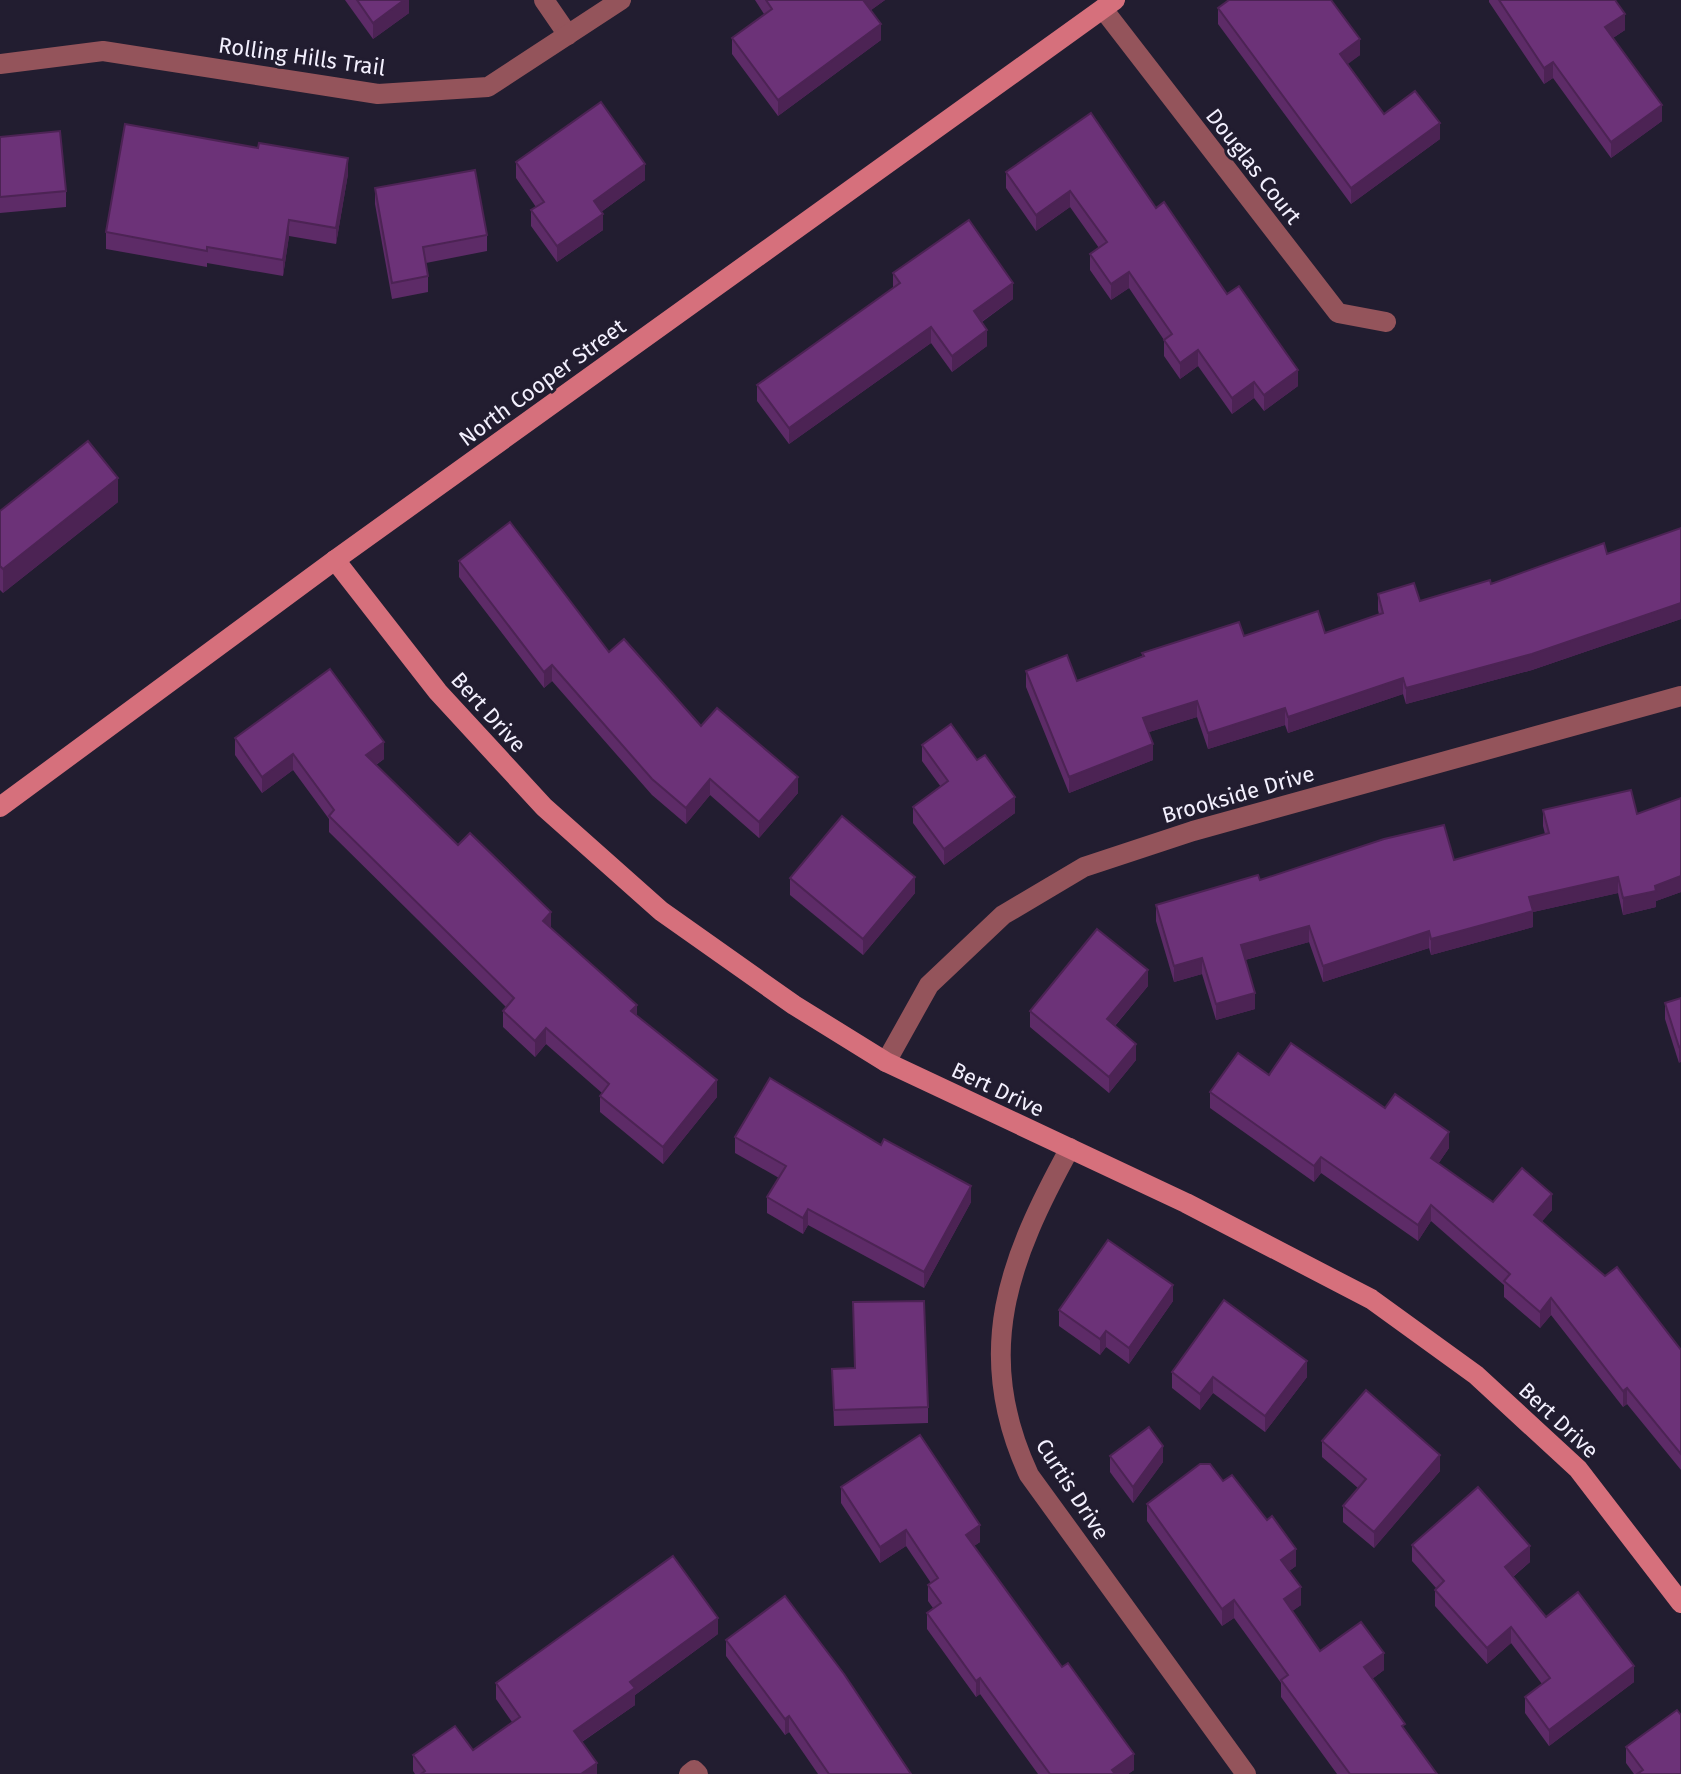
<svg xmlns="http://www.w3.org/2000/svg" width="1681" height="1774" viewBox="0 0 1681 1774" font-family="'Fira Sans',sans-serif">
	<rect width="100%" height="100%" fill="#221d30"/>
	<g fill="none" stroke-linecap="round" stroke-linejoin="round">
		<g stroke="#94545b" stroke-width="20">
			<polyline points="544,0 568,35"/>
			<polyline points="1103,9 1338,313 1386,322"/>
			<polyline points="0,64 103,51 378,94 488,87 621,0"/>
			<polyline points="886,1062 929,985 1003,915 1084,867 1193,831 1681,696"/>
			<path d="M1070 1148C1009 1259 972 1352 1029 1475L1246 1774"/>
			<polyline points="689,1774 694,1770 698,1774"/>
		</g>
		<g stroke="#d6707c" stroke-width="20">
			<polyline points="335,560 438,692 544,807 661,911 794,1005 886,1062 1186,1203 1371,1299 1476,1375 1578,1469 1681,1603"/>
			<polyline points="0,807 335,560 1115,0"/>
		</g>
	</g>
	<g fill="#5d2b67">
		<polygon points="345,0 409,0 409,13 373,39"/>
		<polygon points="755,0 885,0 871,10 881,40 778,116 732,54 732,38 764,14"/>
		<polygon points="1489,0 1615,0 1625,30 1613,38 1662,121 1611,158 1553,78 1544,84 1489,2"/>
		<polygon points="1218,8 1360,55 1347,64 1384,114 1440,139 1351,204 1218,24"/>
		<polygon points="0,137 66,191 66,207 0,213"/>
		<polygon points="516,162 645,180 601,212 603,230 557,262 531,226 531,210 536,207 516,178"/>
		<polygon points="1006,172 1156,208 1227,294 1298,386 1264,411 1254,398 1232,414 1198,366 1180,379 1164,356 1164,340 1129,288 1111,300 1090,270 1090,254 1099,248 1070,207 1036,231 1006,188"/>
		<polygon points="348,174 336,244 289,236 283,276 207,263 207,267 106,249 106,232"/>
		<polygon points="375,188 487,235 487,251 426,263 428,276 428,292 392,299 375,204"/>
		<polygon points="893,273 1013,299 982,322 987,346 952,372 931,343 789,444 757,401 757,385 893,288"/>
		<polygon points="118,502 3,593 0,590 0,511"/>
		<polygon points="1681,528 1681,619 1532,670 1406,704 1403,694 1288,733 1285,725 1208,749 1197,717 1149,732 1153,760 1069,793 1026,687 1026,671 1077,681 1142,656 1142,653 1244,636 1325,633 1379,614 1378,610 1378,594 1420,601 1607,554"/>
		<polygon points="459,561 609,652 701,726 798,793 759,838 710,795 686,824 652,795 552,681 544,688 459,577"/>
		<polygon points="235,738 384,759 376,765 458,845 551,928 717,1097 663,1164 600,1112 600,1096 602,1093 546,1044 535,1057 503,1027 503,1011 506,1007 329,832 329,819 293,770 262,793 235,755"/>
		<polygon points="922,745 1015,813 944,865 913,823 913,807 941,787 922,761"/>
		<polygon points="1681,798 1681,892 1656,901 1656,907 1623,915 1618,893 1533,912 1533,927 1431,955 1429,948 1323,982 1309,942 1245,960 1255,1009 1216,1020 1202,974 1174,982 1156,921 1156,905 1260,880 1454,860 1545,834 1543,826 1543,810 1637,814"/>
		<polygon points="790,878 915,893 863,955 790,895"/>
		<polygon points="1148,986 1115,1026 1136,1060 1109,1093 1030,1027 1030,1011"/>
		<polygon points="1681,998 1679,1063 1665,1019 1665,1003"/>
		<polygon points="1269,1075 1385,1108 1449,1148 1438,1164 1493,1202 1552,1210 1542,1221 1681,1350 1681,1470 1627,1404 1623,1407 1551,1315 1540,1328 1504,1297 1504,1285 1431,1221 1418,1241 1321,1173 1314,1182 1210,1108 1210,1092"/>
		<polygon points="735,1137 971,1202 924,1288 808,1225 803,1234 767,1213 767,1197 779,1178 735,1153"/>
		<polygon points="1173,1301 1129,1364 1106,1347 1100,1355 1059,1326 1059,1310"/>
		<polygon points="854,1368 928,1407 928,1423 834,1426 832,1369"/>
		<polygon points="1172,1372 1307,1377 1265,1432 1213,1393 1200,1410 1172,1388"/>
		<polygon points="1322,1441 1440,1471 1374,1548 1343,1522 1343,1506 1358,1488 1322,1457"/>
		<polygon points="1110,1456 1163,1462 1133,1503 1110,1472"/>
		<polygon points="1223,1481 1296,1566 1289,1571 1301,1605 1292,1611 1320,1651 1384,1670 1372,1679 1405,1730 1437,1774 1337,1774 1281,1697 1281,1683 1234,1618 1222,1626 1147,1521 1147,1504"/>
		<polygon points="841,1487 980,1542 974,1546 1134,1770 1128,1774 1038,1774 980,1694 976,1697 927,1629 927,1613 933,1608 928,1601 928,1585 931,1583 906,1546 880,1563 841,1503"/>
		<polygon points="1412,1545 1530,1562 1513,1577 1546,1617 1634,1682 1549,1746 1525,1713 1525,1697 1542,1684 1511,1643 1487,1664 1435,1606 1435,1590 1436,1588 1412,1561"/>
		<polygon points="718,1634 635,1695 635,1705 582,1742 597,1774 415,1774 413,1771 413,1755 473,1750 512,1722 496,1699 496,1683"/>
		<polygon points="726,1640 911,1774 818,1774 789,1732 785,1735 726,1656"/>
		<polygon points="1626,1747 1681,1774 1634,1774 1626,1763"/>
	</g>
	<g fill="#4c2354">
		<polygon points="404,0 409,0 409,13 373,39 373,23"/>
		<polygon points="863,0 885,0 863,16"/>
		<polygon points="1625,14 1625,30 1605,43 1605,27"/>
		<polygon points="881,24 881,40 778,116 778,100"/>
		<polygon points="1360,39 1360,55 1340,70 1340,54"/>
		<polygon points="1553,62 1553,78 1544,84 1544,68"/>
		<polygon points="1662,105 1662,121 1611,158 1611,142"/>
		<polygon points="1440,123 1440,139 1351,204 1351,188"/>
		<polygon points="348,158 348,174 336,244 336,228"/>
		<polygon points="645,164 645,180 594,217 594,201"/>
		<polygon points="1070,191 1070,207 1036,231 1036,215"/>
		<polygon points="603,214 603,230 557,262 557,246"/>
		<polygon points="289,220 289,236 283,276 283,260"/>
		<polygon points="1129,272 1129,288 1111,300 1111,284"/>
		<polygon points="1013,283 1013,299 974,327 974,311"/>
		<polygon points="931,327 931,343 789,444 789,428"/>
		<polygon points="987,330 987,346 952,372 952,356"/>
		<polygon points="1198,350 1198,366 1180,379 1180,363"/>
		<polygon points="1298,370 1298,386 1264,411 1264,395"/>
		<polygon points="1254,382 1254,398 1232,414 1232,398"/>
		<polygon points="118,478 118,502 3,593 3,569"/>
		<polygon points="1681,603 1681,619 1532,670 1406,704 1406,688"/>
		<polygon points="552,665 552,681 544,688 544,672"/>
		<polygon points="1403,678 1403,694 1288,733 1288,717"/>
		<polygon points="1197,701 1197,717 1143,734 1143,718"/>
		<polygon points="1285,708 1285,725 1208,749 1208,733"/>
		<polygon points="384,742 384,759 366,771 366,755"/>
		<polygon points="1153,744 1153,760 1069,793 1069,777"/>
		<polygon points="293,754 293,770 262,793 262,777"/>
		<polygon points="798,777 798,793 759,838 759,822"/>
		<polygon points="710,779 710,795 686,824 686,808"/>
		<polygon points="1015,797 1015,813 944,865 944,849"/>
		<polygon points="1681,876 1681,892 1656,901 1656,907 1623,915 1623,898"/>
		<polygon points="915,877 915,893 863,955 863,939"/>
		<polygon points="1618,877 1618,893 1533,912 1533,927 1431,955 1431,939 1529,897"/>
		<polygon points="551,912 551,928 543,921"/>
		<polygon points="1309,926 1309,942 1241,961 1241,945"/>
		<polygon points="1429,931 1429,948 1323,982 1323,966"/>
		<polygon points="1202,958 1202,974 1174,982 1174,966"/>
		<polygon points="1148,970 1148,986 1107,1035 1107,1019"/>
		<polygon points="1255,993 1255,1009 1216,1020 1216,1004"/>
		<polygon points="637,1005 637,1021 631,1011"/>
		<polygon points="546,1028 546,1044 535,1057 535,1041"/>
		<polygon points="1136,1044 1136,1060 1109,1093 1109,1077"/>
		<polygon points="1681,1046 1681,1062 1679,1063 1679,1047"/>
		<polygon points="717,1080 717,1097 663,1164 663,1147"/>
		<polygon points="1449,1132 1449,1148 1431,1174 1431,1158"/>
		<polygon points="1321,1157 1321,1173 1314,1182 1314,1166"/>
		<polygon points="971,1186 971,1202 924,1288 924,1272"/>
		<polygon points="1552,1194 1552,1210 1534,1231 1534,1215"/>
		<polygon points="1431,1205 1431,1221 1418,1241 1418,1225"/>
		<polygon points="808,1209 808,1225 803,1234 803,1218"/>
		<polygon points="1173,1285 1173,1301 1129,1364 1129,1348"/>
		<polygon points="1551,1298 1551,1315 1540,1328 1540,1312"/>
		<polygon points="1106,1331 1106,1347 1100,1355 1100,1339"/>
		<polygon points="1307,1361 1307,1377 1265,1432 1265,1416"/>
		<polygon points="1213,1377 1213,1393 1200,1410 1200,1394"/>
		<polygon points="1627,1388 1627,1404 1623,1407 1623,1391"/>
		<polygon points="1163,1446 1163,1462 1133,1503 1133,1487"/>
		<polygon points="1440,1455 1440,1471 1374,1548 1374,1532"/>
		<polygon points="980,1525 980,1542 966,1551 966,1535"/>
		<polygon points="906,1530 906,1546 880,1563 880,1547"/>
		<polygon points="1530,1546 1530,1562 1505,1583 1505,1567"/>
		<polygon points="1296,1549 1296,1566 1281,1577 1281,1560"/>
		<polygon points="1301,1587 1301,1605 1284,1617 1284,1599"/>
		<polygon points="1234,1600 1234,1618 1222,1626 1222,1609"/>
		<polygon points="718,1618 718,1634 635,1695 635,1705 574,1747 574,1731 630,1682"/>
		<polygon points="1511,1627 1511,1643 1487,1664 1487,1648"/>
		<polygon points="1384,1653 1384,1670 1364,1685 1364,1667"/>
		<polygon points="1634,1666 1634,1682 1549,1746 1549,1730"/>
		<polygon points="980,1678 980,1694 976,1697 976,1681"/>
		<polygon points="789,1716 789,1732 785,1735 785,1719"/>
		<polygon points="1134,1754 1134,1770 1128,1774 1112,1774 1112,1770"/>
		<polygon points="597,1763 597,1774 581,1774"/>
	</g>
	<g fill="#6c3278" stroke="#4c2354" stroke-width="2">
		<polygon points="357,0 404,0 373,23"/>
		<polygon points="766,0 863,0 881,24 778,100 732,38 772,9"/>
		<polygon points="1229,0 1331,0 1360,39 1340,54 1384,114 1415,91 1440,123 1351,188 1218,8"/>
		<polygon points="1499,0 1615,0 1625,14 1605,27 1662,105 1611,142 1553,62 1544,68"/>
		<polygon points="601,102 645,164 594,201 603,214 557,246 531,210 544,202 516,162"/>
		<polygon points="1091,113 1156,208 1164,202 1227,294 1239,286 1298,370 1264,395 1254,382 1232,398 1198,350 1180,363 1164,340 1172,334 1129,272 1111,284 1090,254 1107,242 1070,191 1036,215 1006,172"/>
		<polygon points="125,124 258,148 259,143 348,158 336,228 289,220 283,260 207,247 207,251 106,232"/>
		<polygon points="60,131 66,191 0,197 0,137"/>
		<polygon points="475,170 487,235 423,247 428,276 392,283 375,188"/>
		<polygon points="969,220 1013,283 974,311 987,330 952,356 931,327 789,428 757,385 900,283 893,273"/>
		<polygon points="88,441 118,478 3,569 0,566 0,511"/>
		<polygon points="510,522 609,652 624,639 701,726 717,708 798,777 759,822 710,779 686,808 652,779 552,665 544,672 459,561"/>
		<polygon points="1681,528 1681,603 1532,654 1406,688 1403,678 1288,717 1285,708 1208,733 1197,701 1143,718 1153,744 1069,777 1026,671 1067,655 1077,681 1144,656 1142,653 1239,622 1244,636 1318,611 1325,633 1383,613 1378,594 1414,583 1420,601 1490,580 1491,584 1604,543 1607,554"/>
		<polygon points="330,669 384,742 366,755 458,845 470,833 551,912 543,921 637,1005 631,1011 717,1080 663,1147 600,1096 609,1084 546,1028 535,1041 503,1011 514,998 329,816 334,810 293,754 262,777 235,738"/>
		<polygon points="951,724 977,760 985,755 1015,797 944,849 913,807 948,781 922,745"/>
		<polygon points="1631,790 1637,814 1681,798 1681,876 1655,886 1656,891 1623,898 1618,877 1529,897 1533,911 1431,939 1429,931 1323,966 1309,926 1241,945 1255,993 1216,1004 1202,958 1174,966 1156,905 1258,875 1260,880 1384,839 1444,825 1454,860 1549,833 1543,810"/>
		<polygon points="842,816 915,877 863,939 790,878"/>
		<polygon points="1097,929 1148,970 1107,1019 1136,1044 1109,1077 1030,1011"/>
		<polygon points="1681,998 1681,1046 1679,1047 1665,1003"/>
		<polygon points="1291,1043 1385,1108 1395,1094 1449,1132 1431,1158 1493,1202 1522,1168 1552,1194 1534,1215 1605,1276 1617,1267 1681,1350 1681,1454 1627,1388 1623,1391 1551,1298 1540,1312 1504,1281 1510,1274 1431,1205 1418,1225 1321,1157 1314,1166 1210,1092 1238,1053 1269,1075"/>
		<polygon points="770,1078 881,1145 884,1139 971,1186 924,1272 808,1209 803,1218 767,1197 786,1166 735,1137"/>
		<polygon points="1108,1240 1173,1285 1129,1348 1106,1331 1100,1339 1059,1310"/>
		<polygon points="1224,1300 1307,1361 1265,1416 1213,1377 1200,1394 1172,1372"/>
		<polygon points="924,1301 928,1407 834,1410 832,1369 855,1368 853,1302"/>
		<polygon points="1366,1390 1440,1455 1374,1532 1343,1506 1366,1479 1322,1441"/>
		<polygon points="1149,1427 1163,1446 1133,1487 1110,1456"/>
		<polygon points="920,1435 980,1525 966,1535 1062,1667 1068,1663 1134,1754 1112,1770 1115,1774 1050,1774 980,1678 976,1681 927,1613 941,1603 928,1585 938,1578 906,1530 880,1547 841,1487"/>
		<polygon points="1200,1464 1210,1464 1223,1481 1232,1475 1267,1520 1272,1516 1296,1549 1281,1560 1301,1587 1284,1599 1320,1651 1361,1622 1384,1653 1364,1667 1405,1724 1402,1726 1437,1774 1350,1774 1281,1680 1288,1675 1234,1600 1222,1609 1147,1504"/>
		<polygon points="1478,1487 1530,1546 1505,1567 1546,1617 1578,1592 1634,1666 1549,1730 1525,1697 1550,1678 1511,1627 1487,1648 1435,1590 1444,1581 1412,1545"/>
		<polygon points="673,1556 718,1618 630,1682 635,1688 574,1731 597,1763 581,1774 421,1774 425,1771 413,1755 455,1726 473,1750 520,1717 496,1683"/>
		<polygon points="785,1596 844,1674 911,1774 829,1774 789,1716 785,1719 726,1640"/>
		<polygon points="1677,1710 1681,1715 1681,1774 1637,1774 1643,1770 1626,1747"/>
	</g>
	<g text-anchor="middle" stroke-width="6" stroke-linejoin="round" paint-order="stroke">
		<g font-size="22" fill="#f3f0fe" stroke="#221d30">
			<text transform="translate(302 56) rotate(8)" y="8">Rolling Hills Trail</text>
			<text transform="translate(1254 166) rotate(52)" y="8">Douglas Court</text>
			<text transform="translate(542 382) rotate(-36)" y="8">North Cooper Street</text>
			<text transform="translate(489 712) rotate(48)" y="8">Bert Drive</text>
			<text transform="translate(1238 794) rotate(-16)" y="8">Brookside Drive</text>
			<text transform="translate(998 1089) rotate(25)" y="8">Bert Drive</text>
			<text transform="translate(1559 1420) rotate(43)" y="8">Bert Drive</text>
			<text transform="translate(1073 1489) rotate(57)" y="8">Curtis Drive</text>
		</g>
	</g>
</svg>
